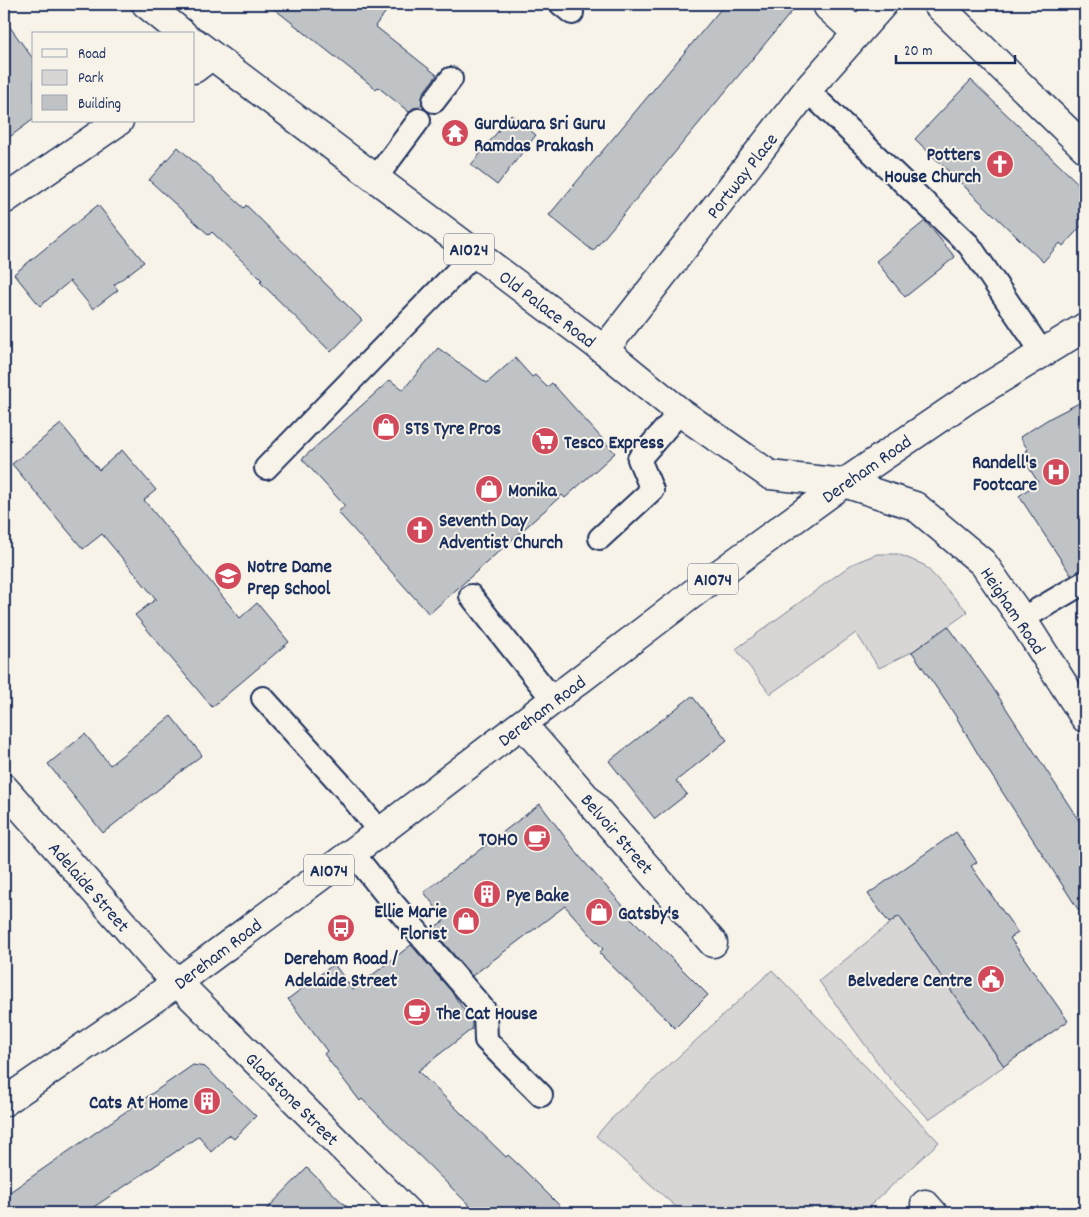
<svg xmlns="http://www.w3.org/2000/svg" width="1089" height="1217" viewBox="0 0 1089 1217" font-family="Dekko,sans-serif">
	<rect width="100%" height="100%" fill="#f7f3e8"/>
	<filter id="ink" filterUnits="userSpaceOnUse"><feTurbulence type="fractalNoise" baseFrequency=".02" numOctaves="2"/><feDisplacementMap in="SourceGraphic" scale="10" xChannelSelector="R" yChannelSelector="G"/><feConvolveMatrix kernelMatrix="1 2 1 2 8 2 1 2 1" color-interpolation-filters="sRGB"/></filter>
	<g filter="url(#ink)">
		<g fill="#d7d6d4" stroke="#798299">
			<polygon points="877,554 898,554 924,565 968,612 912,652 879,668 856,633 770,694 736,649 852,564"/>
			<polygon points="899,916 1004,1066 929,1119 886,1074 819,981"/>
			<polygon points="772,970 939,1142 862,1213 683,1213 596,1136 609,1121"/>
		</g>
		<g fill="#c0c3c5" stroke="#1b2f5e">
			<polygon points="268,4 392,4 375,26 437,75 423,93 422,104 419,107 413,108 409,112 378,87 376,89"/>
			<polygon points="725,4 798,4 593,251 549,215"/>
			<polygon points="4,19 34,60 34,119 4,141"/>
			<polygon points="971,80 1085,190 1085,222 1063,246 1060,243 1043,262 915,139"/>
			<polygon points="511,115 536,135 497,185 471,165"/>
			<polygon points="178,147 244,208 246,205 362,320 331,352 260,282 262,280 212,232 209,235 149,180"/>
			<polygon points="98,205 144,262 114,285 118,290 93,309 70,281 40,306 14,274"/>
			<polygon points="925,221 955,257 905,297 876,261"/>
			<polygon points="438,348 487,383 515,358 532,377 535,375 547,387 552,383 615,453 565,498 562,495 429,614 338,512 345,506 302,459 390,380 403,390"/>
			<polygon points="1085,400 1085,569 1071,575 1019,496 1038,482 1020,454 1028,450 1020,437 1050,418"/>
			<polygon points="61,424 99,470 122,450 156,490 144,500 240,618 257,603 289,642 212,707 135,615 156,599 102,534 83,549 12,464"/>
			<polygon points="948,626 991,685 1085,830 1085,920 981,759 955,715 912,652"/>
			<polygon points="692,696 727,740 676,781 687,794 655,819 609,761"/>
			<polygon points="171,716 202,755 103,833 48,764 85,734 110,765"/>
			<polygon points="540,804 580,857 625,908 623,910 708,995 675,1028 599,953 603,949 565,906 472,976 432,929 445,920 424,892"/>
			<polygon points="956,832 977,862 971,866 1018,933 1010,938 1068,1021 1004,1066 899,916 889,923 868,894"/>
			<polygon points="411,945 451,991 472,1022 472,1029 418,1071 506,1157 508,1155 521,1167 567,1213 477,1213 362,1099 360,1101 324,1054 327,1051 288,999 334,964 353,990"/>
			<polygon points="193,1065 205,1067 256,1116 234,1139 229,1135 211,1152 199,1136 85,1213 4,1213 4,1196"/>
			<polygon points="307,1168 353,1213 263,1213"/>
		</g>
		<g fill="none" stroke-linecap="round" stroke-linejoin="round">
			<g stroke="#1b2f5e" stroke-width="26">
				<g id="service">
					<polyline points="561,4 572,13"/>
					<polyline points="807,90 969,245 1042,352"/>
					<polyline points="434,101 451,79"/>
					<polyline points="375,179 419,120"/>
					<polyline points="266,468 475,253"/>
					<polyline points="600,538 652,490 639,459 680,412"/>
					<polyline points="471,596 554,701"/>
					<polyline points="1022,619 1085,582"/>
					<polyline points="263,698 347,791 380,832"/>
					<polyline points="352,852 391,901 485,1011 486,1040 541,1095"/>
				</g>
			</g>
			<g stroke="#1b2f5e" stroke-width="31">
				<g id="minor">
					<polyline points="937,4 1085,148"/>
					<polyline points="828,7 857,33"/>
					<polyline points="194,69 211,56"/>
					<polyline points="4,200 119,121"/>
					<polyline points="604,350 807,90 883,4"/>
					<polyline points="522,724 713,943"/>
					<polyline points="4,788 155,960 408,1213"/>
					<polyline points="925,1204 933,1213"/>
				</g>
			</g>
			<g stroke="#1b2f5e" stroke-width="31">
				<polyline id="tertiary" points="844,483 915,506 983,563 1022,619 1085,718"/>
			</g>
			<g stroke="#1b2f5e" stroke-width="31">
				<g id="primary">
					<polyline points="146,4 183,34"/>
					<polyline points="194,42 604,350 680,412 770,475 844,483"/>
					<polyline points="4,1102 178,982 380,832 704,585 844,483 969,398 1085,327"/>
				</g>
			</g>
			<use href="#service" stroke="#f7f3e8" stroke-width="22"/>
			<use href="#minor" stroke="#f7f3e8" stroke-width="28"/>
			<use href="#tertiary" stroke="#f7f3e8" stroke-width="28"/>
			<use href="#primary" stroke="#f7f3e8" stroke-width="28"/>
		</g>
	</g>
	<defs>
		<g id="temple-disc" transform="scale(1.4375)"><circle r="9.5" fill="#d1495b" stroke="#f7f3e8"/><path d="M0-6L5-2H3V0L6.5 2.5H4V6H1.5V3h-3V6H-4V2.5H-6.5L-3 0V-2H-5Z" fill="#fff"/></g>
		<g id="church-disc" transform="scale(1.4375)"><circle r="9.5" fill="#d1495b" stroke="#f7f3e8"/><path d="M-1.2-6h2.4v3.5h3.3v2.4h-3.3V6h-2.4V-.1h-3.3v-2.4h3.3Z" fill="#fff"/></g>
		<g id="shop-disc" transform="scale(1.4375)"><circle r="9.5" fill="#d1495b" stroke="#f7f3e8"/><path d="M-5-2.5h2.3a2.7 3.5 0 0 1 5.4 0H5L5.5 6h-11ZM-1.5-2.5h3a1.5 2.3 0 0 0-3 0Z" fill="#fff"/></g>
		<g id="supermarket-disc" transform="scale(1.4375)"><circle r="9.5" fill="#d1495b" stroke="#f7f3e8"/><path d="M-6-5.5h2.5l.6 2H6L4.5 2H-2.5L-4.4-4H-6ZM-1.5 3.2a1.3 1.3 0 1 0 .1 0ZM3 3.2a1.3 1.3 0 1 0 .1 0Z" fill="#fff"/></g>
		<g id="hospital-disc" transform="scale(1.4375)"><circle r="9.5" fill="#d1495b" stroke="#f7f3e8"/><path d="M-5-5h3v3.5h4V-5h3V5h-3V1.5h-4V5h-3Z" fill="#fff"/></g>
		<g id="school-disc" transform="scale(1.4375)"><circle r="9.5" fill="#d1495b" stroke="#f7f3e8"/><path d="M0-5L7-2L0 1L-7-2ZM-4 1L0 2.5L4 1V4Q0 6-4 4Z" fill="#fff"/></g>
		<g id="cafe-disc" transform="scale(1.4375)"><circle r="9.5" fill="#d1495b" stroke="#f7f3e8"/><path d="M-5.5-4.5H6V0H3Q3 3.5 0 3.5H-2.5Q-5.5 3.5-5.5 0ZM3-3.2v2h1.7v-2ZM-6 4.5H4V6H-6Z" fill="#fff"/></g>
		<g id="building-disc" transform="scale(1.4375)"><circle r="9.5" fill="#d1495b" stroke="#f7f3e8"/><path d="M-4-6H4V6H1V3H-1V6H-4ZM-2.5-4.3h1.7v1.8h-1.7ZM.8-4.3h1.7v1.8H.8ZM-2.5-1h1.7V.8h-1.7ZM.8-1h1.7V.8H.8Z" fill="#fff"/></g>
		<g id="bus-disc" transform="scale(1.4375)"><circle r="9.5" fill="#d1495b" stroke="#f7f3e8"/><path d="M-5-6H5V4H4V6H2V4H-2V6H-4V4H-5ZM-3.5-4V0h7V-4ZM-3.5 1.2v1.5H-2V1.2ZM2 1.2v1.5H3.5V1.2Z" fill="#fff"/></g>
		<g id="civic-disc" transform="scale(1.4375)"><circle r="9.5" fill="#d1495b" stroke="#f7f3e8"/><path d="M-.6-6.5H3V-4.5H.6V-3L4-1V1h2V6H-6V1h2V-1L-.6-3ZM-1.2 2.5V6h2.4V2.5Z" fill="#fff"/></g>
	</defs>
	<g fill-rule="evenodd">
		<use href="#temple-disc" x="455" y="133"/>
		<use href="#church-disc" x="1000" y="164"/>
		<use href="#shop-disc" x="386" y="427"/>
		<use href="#supermarket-disc" x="545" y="441"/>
		<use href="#hospital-disc" x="1056" y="472"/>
		<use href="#shop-disc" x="489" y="489"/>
		<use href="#church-disc" x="420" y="530"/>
		<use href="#school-disc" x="228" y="576"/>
		<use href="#cafe-disc" x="537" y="838"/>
		<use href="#building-disc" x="487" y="894"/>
		<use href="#shop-disc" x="599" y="912"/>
		<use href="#shop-disc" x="466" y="921"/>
		<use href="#bus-disc" x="341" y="928"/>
		<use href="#civic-disc" x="991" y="979"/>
		<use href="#cafe-disc" x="417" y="1012"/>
		<use href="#building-disc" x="207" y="1101"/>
	</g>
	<g text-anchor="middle" stroke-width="4" stroke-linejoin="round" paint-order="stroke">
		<g fill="#f7f3e8" stroke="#5d6a87" stroke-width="1">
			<rect x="444" y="233.5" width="50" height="31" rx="4"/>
			<rect x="688" y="563.5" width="50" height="31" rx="4"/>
			<rect x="304" y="854.5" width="50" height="31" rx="4"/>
		</g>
		<g font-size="18" font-weight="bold" fill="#1b2f5e">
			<text x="469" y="255">A1024</text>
			<text x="713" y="585">A1074</text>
			<text x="329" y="876">A1074</text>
		</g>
		<g font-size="19" font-weight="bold" fill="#1b2f5e" stroke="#f7f3e8" text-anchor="start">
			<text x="474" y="129">Gurdwara Sri Guru<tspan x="474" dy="22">Ramdas Prakash</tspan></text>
			<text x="981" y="160" text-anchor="end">Potters<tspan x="981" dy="22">House Church</tspan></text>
			<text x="405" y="434">STS Tyre Pros</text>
			<text x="564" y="448">Tesco Express</text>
			<text x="1037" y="468" text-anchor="end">Randell's<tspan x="1037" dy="22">Footcare</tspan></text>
			<text x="508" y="496">Monika</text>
			<text x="439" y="526">Seventh Day<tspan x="439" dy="22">Adventist Church</tspan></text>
			<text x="247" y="572">Notre Dame<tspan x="247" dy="22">Prep School</tspan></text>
			<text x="518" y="845" text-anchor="end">TOHO</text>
			<text x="506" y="901">Pye Bake</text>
			<text x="447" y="917" text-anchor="end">Ellie Marie<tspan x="447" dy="22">Florist</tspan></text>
			<text x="618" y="919">Gatsby's</text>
			<text x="341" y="964" text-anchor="middle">Dereham Road /<tspan x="341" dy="22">Adelaide Street</tspan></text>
			<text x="972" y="986" text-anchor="end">Belvedere Centre</text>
			<text x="436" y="1019">The Cat House</text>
			<text x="188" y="1108" text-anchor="end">Cats At Home</text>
		</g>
		<g font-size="19" fill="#1b2f5e" stroke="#f7f3e8">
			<text transform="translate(741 175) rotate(-52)" y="7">Portway Place</text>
			<text transform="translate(548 308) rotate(37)" y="7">Old Palace Road</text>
			<text transform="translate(866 468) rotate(-35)" y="7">Dereham Road</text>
			<text transform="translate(1014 610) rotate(56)" y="7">Heigham Road</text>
			<text transform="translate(541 710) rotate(-37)" y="7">Dereham Road</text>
			<text transform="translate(618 833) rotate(49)" y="7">Belvoir Street</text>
			<text transform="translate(90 886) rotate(49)" y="7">Adelaide Street</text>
			<text transform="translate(217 953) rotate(-37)" y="7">Dereham Road</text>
			<text transform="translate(293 1098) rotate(45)" y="7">Gladstone Street</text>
		</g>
	</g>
	<rect width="1089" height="1217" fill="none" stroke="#f7f3e8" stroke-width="20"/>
	<rect x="10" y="10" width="1069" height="1197" fill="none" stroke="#1b2f5e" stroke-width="2" filter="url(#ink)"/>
	<rect x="32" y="32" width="162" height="90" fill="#f7f3e8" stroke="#9fa5b1"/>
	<rect x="42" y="49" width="25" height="8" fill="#f7f3e8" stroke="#9fa5b1"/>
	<text x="78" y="58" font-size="15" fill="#1b2f5e">Road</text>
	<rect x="42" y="70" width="25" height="15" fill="#d7d6d4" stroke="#9fa5b1"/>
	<text x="78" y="82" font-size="15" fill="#1b2f5e">Park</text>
	<rect x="42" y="95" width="25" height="15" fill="#c0c3c5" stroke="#9fa5b1"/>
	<text x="78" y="108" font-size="15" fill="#1b2f5e">Building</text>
	<path d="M896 55v8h119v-8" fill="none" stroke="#1b2f5e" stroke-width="2.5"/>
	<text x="904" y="55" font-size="15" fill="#1b2f5e" stroke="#f7f3e8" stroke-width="4" paint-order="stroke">20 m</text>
</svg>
